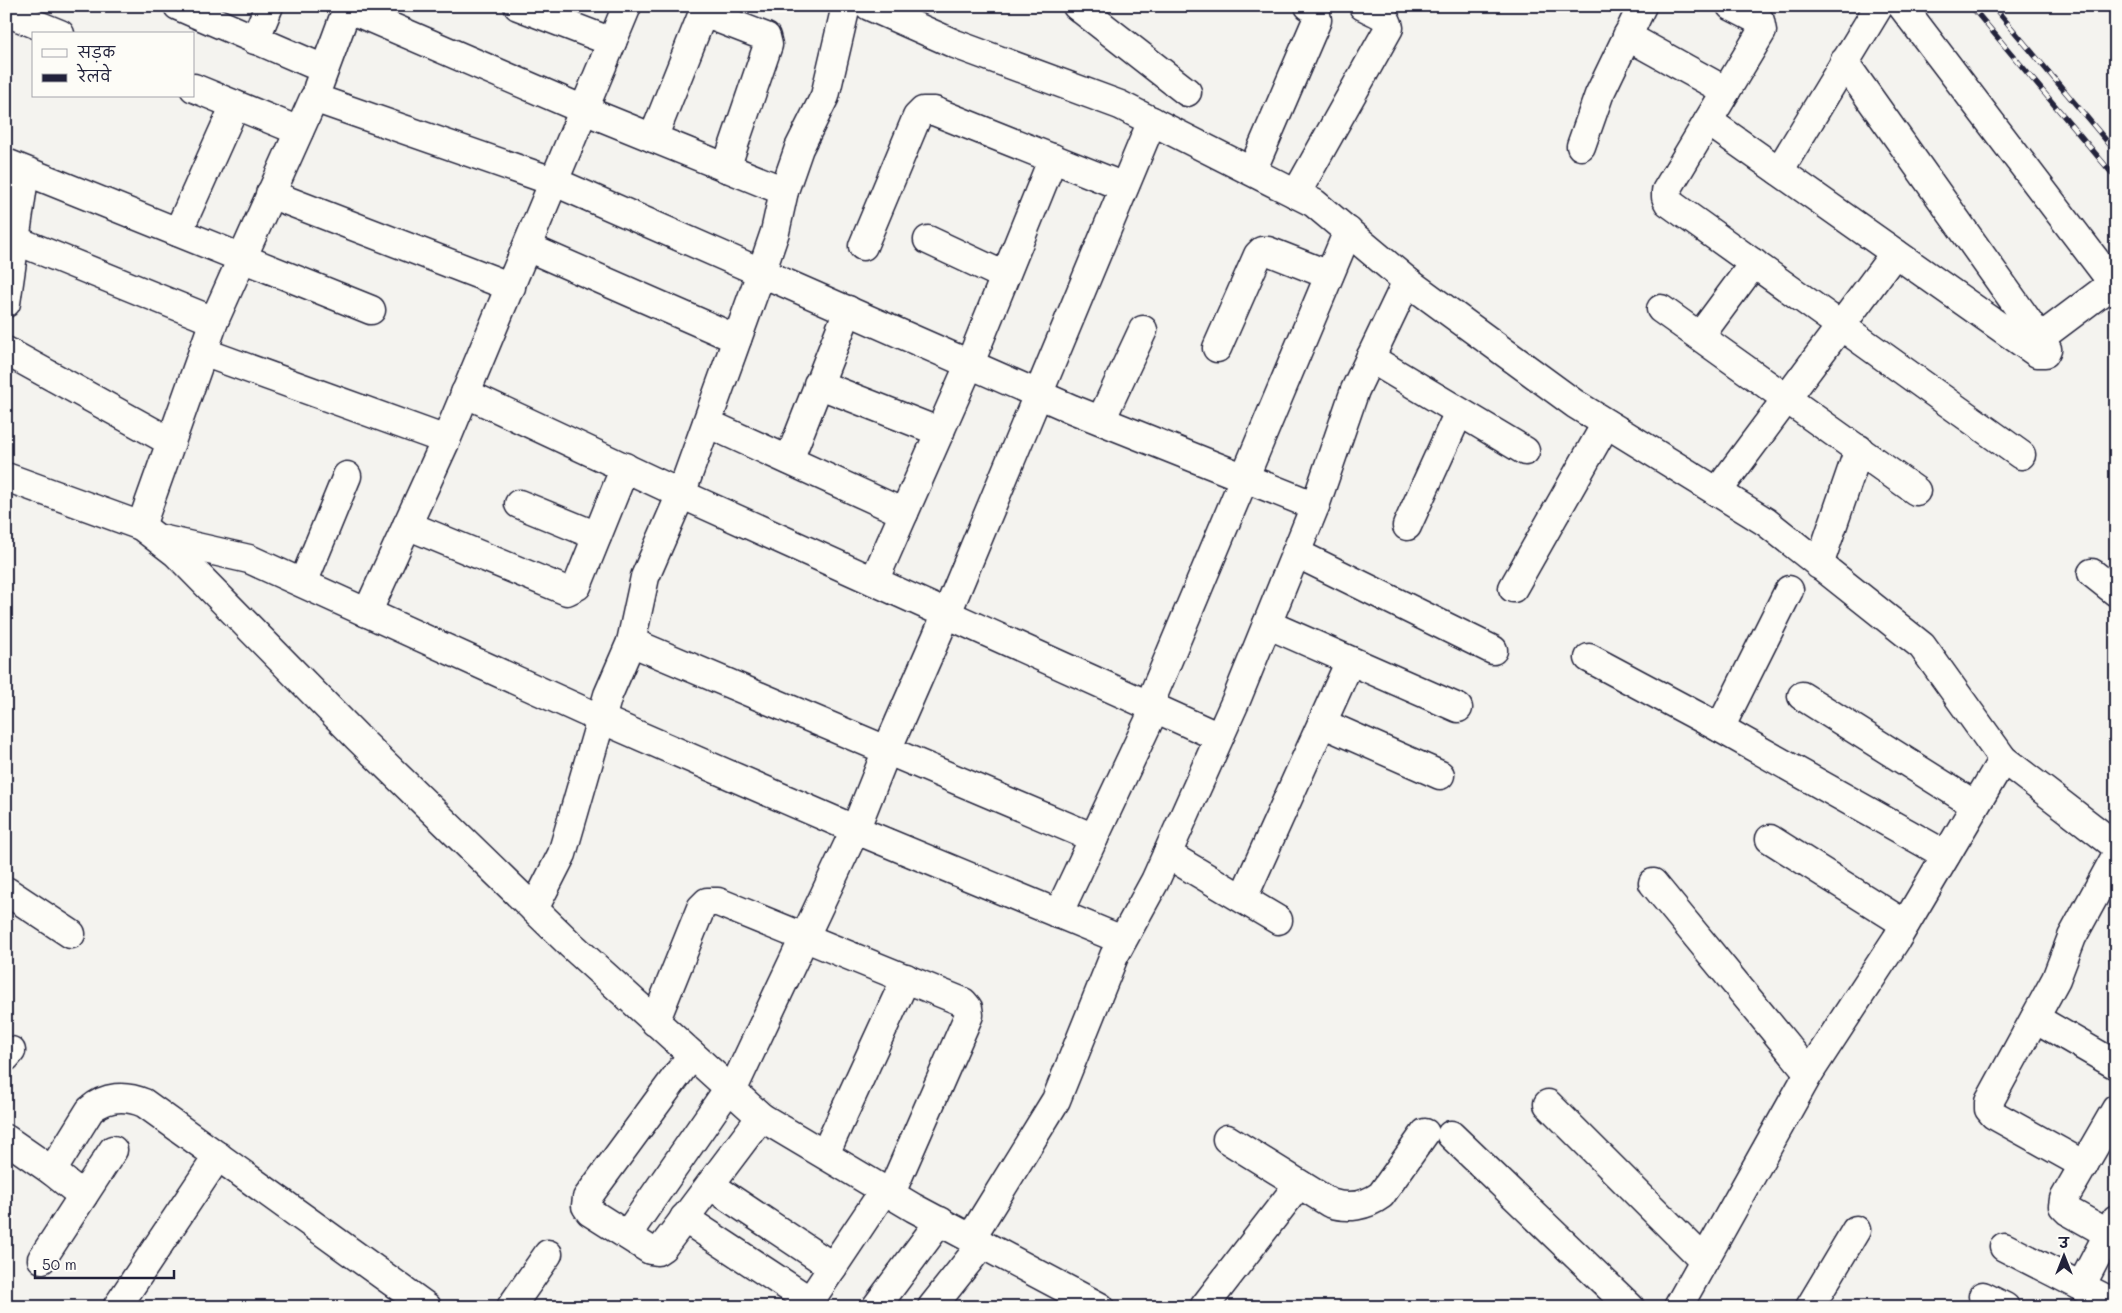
<svg xmlns="http://www.w3.org/2000/svg" width="2122" height="1313" viewBox="0 0 2122 1313" font-family="Mali,'Playpen Sans Deva',sans-serif">
	<rect width="100%" height="100%" fill="#f4f3ef"/>
	<filter id="ink" filterUnits="userSpaceOnUse"><feTurbulence type="fractalNoise" baseFrequency=".02" numOctaves="2"/><feDisplacementMap in="SourceGraphic" scale="10" xChannelSelector="R" yChannelSelector="G"/><feConvolveMatrix kernelMatrix="1 2 1 2 8 2 1 2 1" color-interpolation-filters="sRGB"/></filter>
	<g filter="url(#ink)">
		<g fill="none" stroke-linecap="round" stroke-linejoin="round">
			<g stroke="#22223b" stroke-width="31">
				<g id="minor">
					<polyline points="178,6 324,69"/>
					<polyline points="518,6 612,42"/>
					<polyline points="869,6 955,44 1120,105 1314,203 1407,281"/>
					<polyline points="1077,6 1187,92"/>
					<polyline points="1731,6 1760,21 1762,31 1666,191 1666,197 1668,202 2021,455"/>
					<polyline points="1902,6 2109,278 2110,283 2108,287 2040,338"/>
					<polyline points="347,8 584,110 784,191"/>
					<polyline points="6,12 60,34"/>
					<polyline points="1627,36 1726,91"/>
					<polyline points="255,40 269,6"/>
					<polyline points="318,87 348,6"/>
					<polyline points="194,88 299,131"/>
					<polyline points="1708,121 2037,353 2045,353 2047,349 2040,338 1844,62"/>
					<polyline points="653,138 701,18 705,15 709,15 766,37 768,45 726,168"/>
					<polyline points="1581,146 1599,95 1642,6"/>
					<polyline points="6,163 371,310"/>
					<polyline points="1252,171 1317,20 1315,9 1309,6"/>
					<polyline points="1779,171 1879,6"/>
					<polyline points="270,194 511,287"/>
					<path d="M1296 194 1389 28C1387 14 1374 12 1363 6"/>
					<polyline points="178,232 235,105"/>
					<polyline points="15,240 214,321"/>
					<polyline points="928,240 1005,276"/>
					<polyline points="863,246 917,117 923,111 934,111 1124,187"/>
					<polyline points="527,247 737,339"/>
					<polyline points="6,303 25,171"/>
					<polyline points="1661,309 1916,491"/>
					<polyline points="1700,336 1754,263"/>
					<polyline points="1217,348 1258,255 1262,251 1268,251 1329,275"/>
					<polyline points="6,351 171,442"/>
					<polyline points="203,352 446,440"/>
					<polyline points="1370,358 1525,451"/>
					<polyline points="818,384 940,432"/>
					<polyline points="465,393 681,494 1219,737"/>
					<polyline points="1101,420 1143,330"/>
					<polyline points="707,423 904,513"/>
					<polyline points="789,460 848,310"/>
					<polyline points="6,477 141,526 176,553 358,738 570,944 761,1117 914,1208 1100,1307"/>
					<polyline points="1717,492 1895,253"/>
					<polyline points="519,504 597,536"/>
					<polyline points="1315,506 1355,390 1407,281 1575,404 1766,522 1922,646 2003,759 2116,846"/>
					<polyline points="407,525 567,591 577,586 625,467"/>
					<polyline points="141,526 214,321 314,98 555,182 1072,409 1315,506 1237,698 1155,881 1114,956 1056,1100 971,1238"/>
					<polyline points="1407,526 1459,412"/>
					<polyline points="161,539 249,559 601,719 854,829 1122,940"/>
					<polyline points="1296,553 1493,650"/>
					<polyline points="1819,565 1859,449"/>
					<polyline points="2092,573 2116,592"/>
					<polyline points="874,581 970,363 1053,158"/>
					<polyline points="303,583 347,476"/>
					<polyline points="1513,588 1606,424"/>
					<polyline points="367,613 446,440 627,6"/>
					<polyline points="1267,624 1458,708"/>
					<polyline points="631,642 1094,838"/>
					<polyline points="1589,658 1720,728 1946,855"/>
					<polyline points="1802,696 1975,805"/>
					<polyline points="1149,705 1348,231"/>
					<polyline points="1322,723 1440,775"/>
					<polyline points="1720,728 1789,590"/>
					<polyline points="1770,839 1905,924"/>
					<polyline points="1167,854 1278,920"/>
					<polyline points="1653,883 1809,1073"/>
					<polyline points="6,891 71,934"/>
					<polyline points="1243,898 1350,661"/>
					<polyline points="534,909 562,854 608,695 631,642 645,577 681,494 761,273 775,232 784,191 799,148 825,96 846,6"/>
					<polyline points="1058,914 1155,708"/>
					<polyline points="2035,1018 2116,1065"/>
					<polyline points="655,1022 701,908 707,902 718,902 963,1002 968,1008 969,1015 891,1193"/>
					<polyline points="692,1055 587,1198 586,1206 590,1212 650,1250 657,1251 663,1247 761,1117"/>
					<polyline points="6,1057 11,1051"/>
					<polyline points="732,1091 855,830 887,750 947,613 1152,121"/>
					<polyline points="1548,1104 1704,1260"/>
					<polyline points="2116,1109 2064,1199 2063,1206 2068,1211 2116,1238"/>
					<polyline points="1451,1135 1630,1307"/>
					<polyline points="6,1139 52,1171 83,1196"/>
					<path d="M1227 1139 1330 1203C1348 1209 1366 1206 1381 1195L1425 1133"/>
					<polyline points="825,1154 906,978"/>
					<polyline points="2084,1165 1994,1115 1989,1109 1989,1102 2056,979 2072,937 2116,856"/>
					<path d="M52 1171 90 1110C106 1096 125 1095 144 1103L427 1307"/>
					<polyline points="710,1185 833,1267"/>
					<polyline points="684,1218 810,1301"/>
					<polyline points="627,1235 729,1088"/>
					<polyline points="2004,1247 2116,1304"/>
					<polyline points="42,1259 113,1150"/>
					<polyline points="2081,1286 2116,1219"/>
					<polyline points="1983,1296 2005,1307"/>
					<polyline points="117,1307 218,1156"/>
					<polyline points="511,1307 548,1254"/>
					<polyline points="806,1307 885,1189"/>
					<polyline points="876,1307 940,1221"/>
					<polyline points="932,1307 982,1244"/>
					<polyline points="1204,1307 1299,1184"/>
					<polyline points="1678,1307 1809,1073 1896,940 2003,759"/>
					<polyline points="1810,1307 1856,1230"/>
				</g>
			</g>
			<use href="#minor" stroke="#fdfcf7" stroke-width="28"/>
			<g stroke="#22223b" stroke-width="5.5">
				<g id="rail">
					<polyline points="1971,6 2116,178"/>
					<polyline points="1993,6 2116,152"/>
				</g>
			</g>
			<use href="#rail" stroke="#fdfcf7" stroke-width="4" stroke-dasharray="11" stroke-linecap="butt"/>
		</g>
	</g>
	<rect width="2122" height="1313" fill="none" stroke="#fdfcf7" stroke-width="25"/>
	<rect x="12" y="12" width="2097" height="1288" fill="none" stroke="#22223b" stroke-width="2" filter="url(#ink)"/>
	<rect x="32" y="32" width="162" height="65" fill="#fdfcf7" stroke="#a5a5ac"/>
	<rect x="42" y="49" width="25" height="8" fill="#fdfcf7" stroke="#a5a5ac"/>
	<text x="78" y="58" font-size="15" fill="#22223b">सड़क</text>
	<rect x="42" y="74" width="25" height="8" fill="#22223b" stroke="#a5a5ac"/>
	<text x="78" y="82" font-size="15" fill="#22223b">रेलवे</text>
	<g transform="translate(2064 1256)" stroke="#fdfcf7" stroke-width="4" paint-order="stroke">
	<path d="M0-4L9 19L0 12L-9 19Z" fill="#22223b"/>
	<text y="-8" font-size="14" font-weight="bold" text-anchor="middle" fill="#22223b">उ</text>
	</g>
	<path d="M35 1270v8h139v-8" fill="none" stroke="#22223b" stroke-width="2.5"/>
	<text x="42" y="1270" font-size="15" fill="#22223b" stroke="#fdfcf7" stroke-width="4" paint-order="stroke">50 m</text>
</svg>
